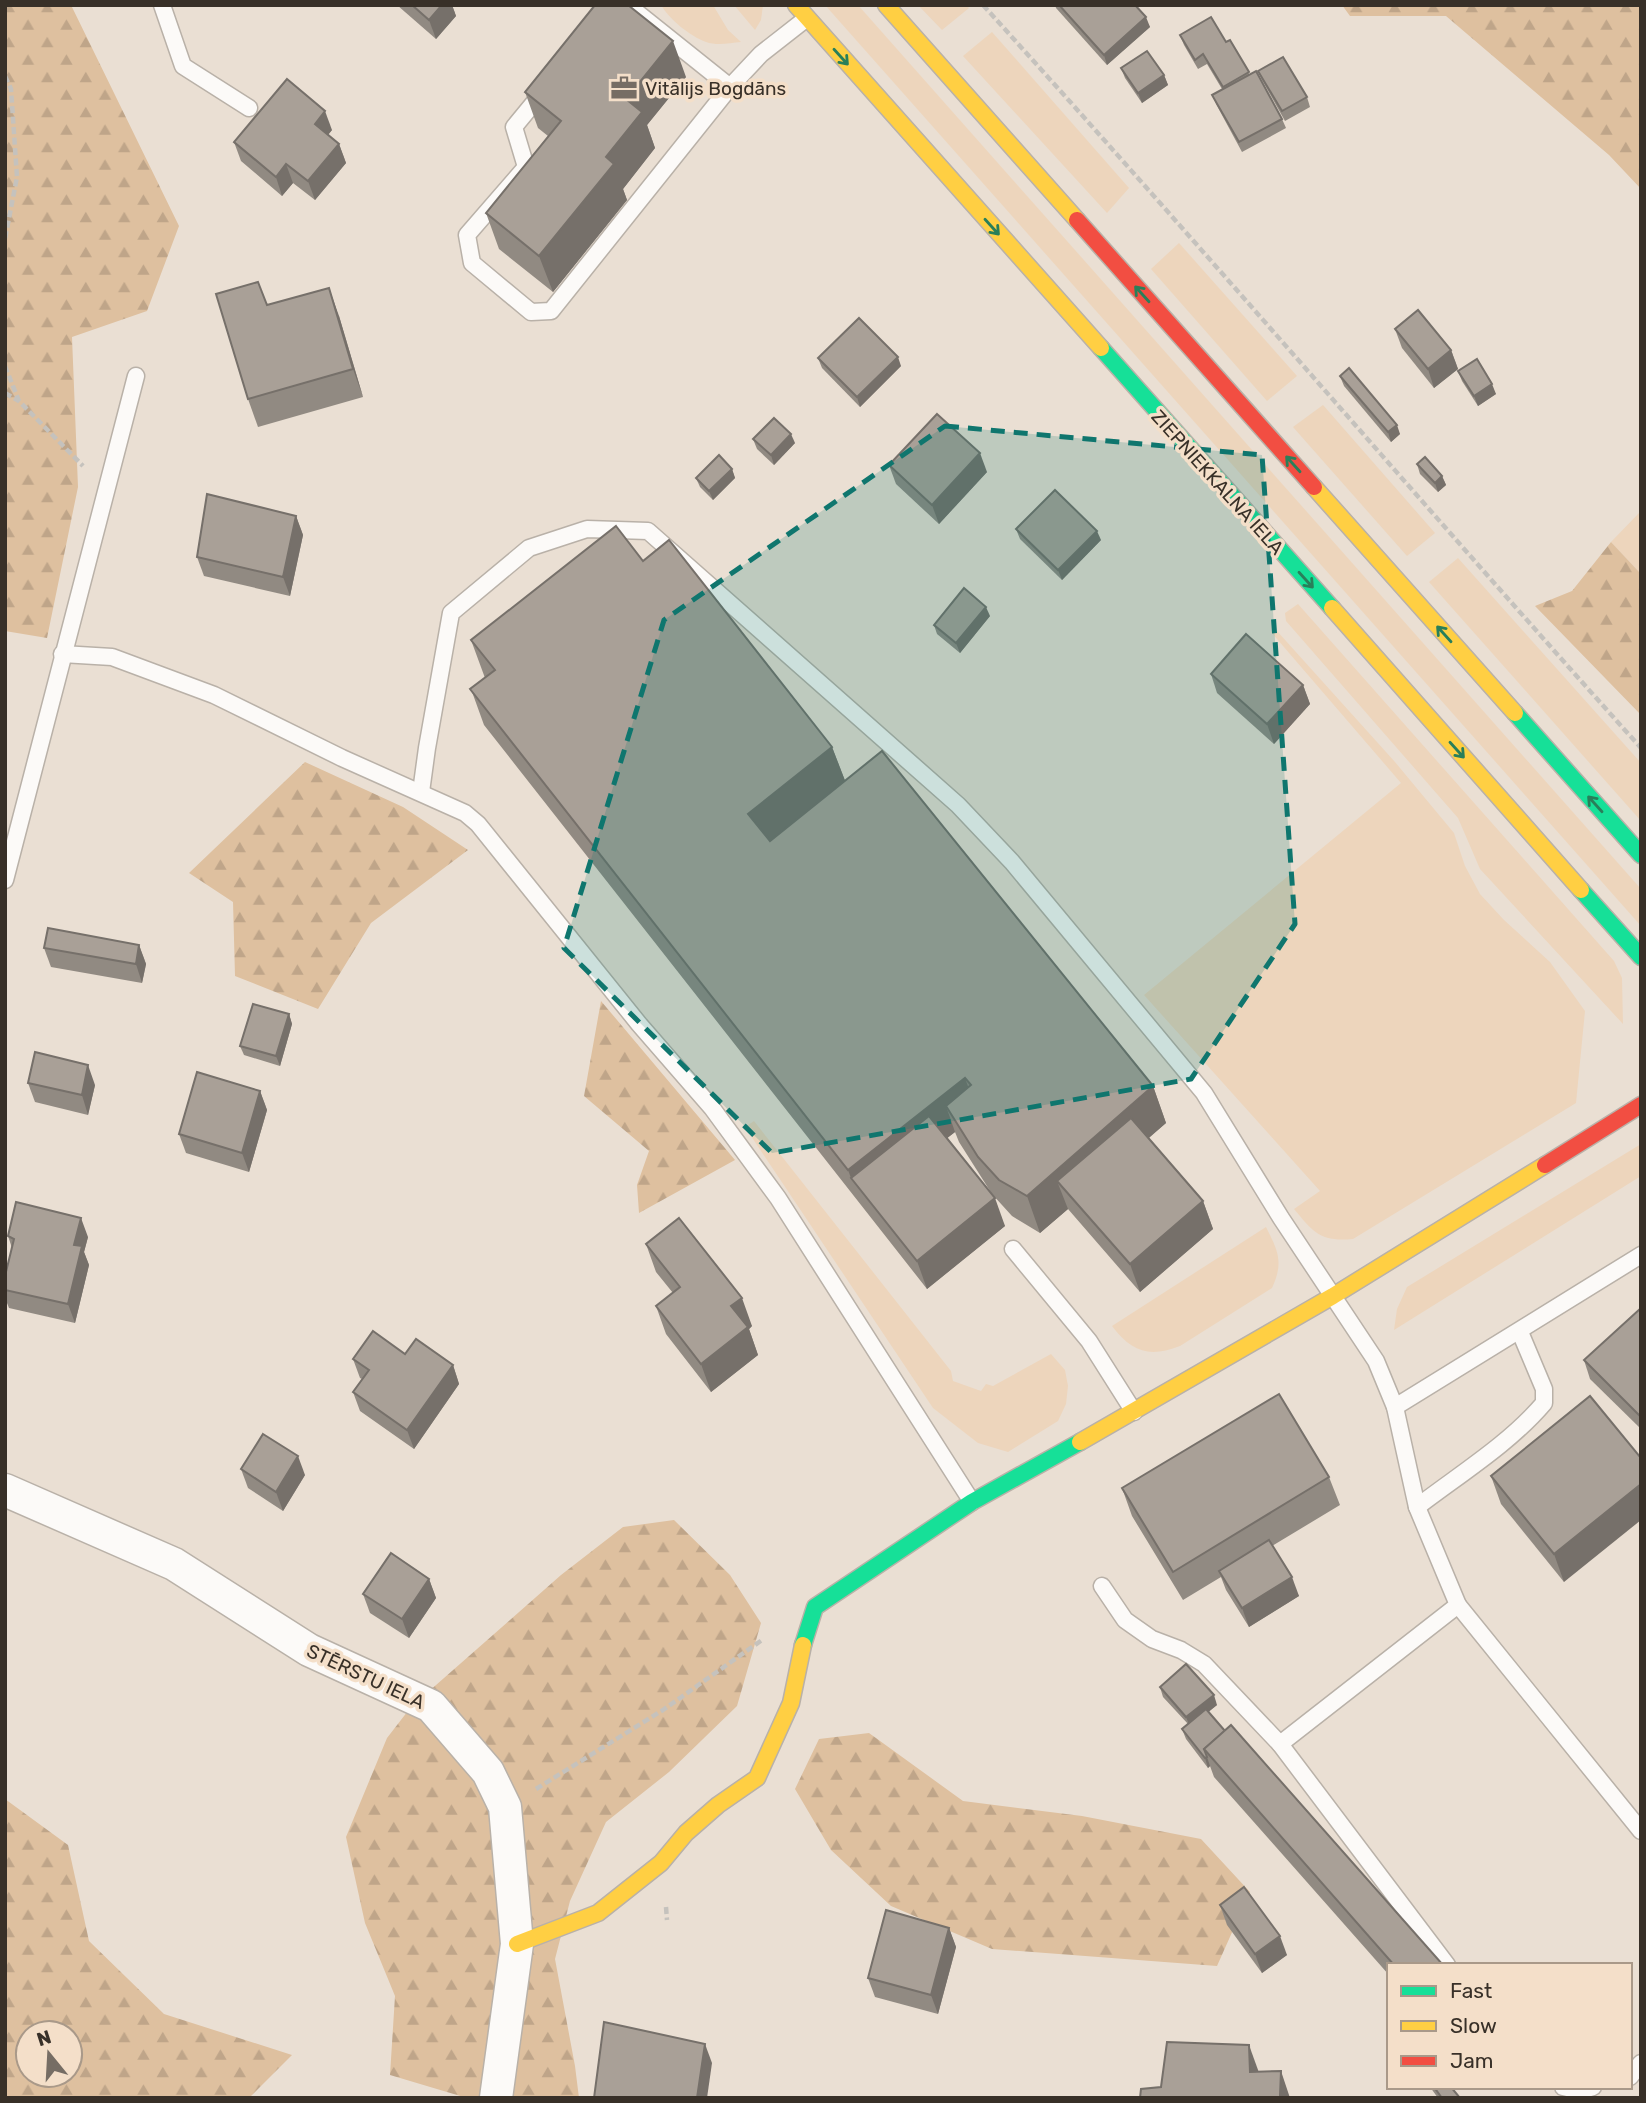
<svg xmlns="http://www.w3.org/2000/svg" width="1646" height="2103" viewBox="0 0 1646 2103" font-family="Rubik,sans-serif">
	<defs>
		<pattern id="forest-firs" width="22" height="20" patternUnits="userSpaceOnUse" patternTransform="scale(1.75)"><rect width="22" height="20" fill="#dec09f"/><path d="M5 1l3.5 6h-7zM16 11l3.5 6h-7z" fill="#bfa589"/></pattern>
	</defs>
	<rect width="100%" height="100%" fill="#eadfd3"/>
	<g fill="#edd5bc">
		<path d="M661 5H713L728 30 741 42C730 43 717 46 706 42 690 36 670 20 661 5Z"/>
		<polygon points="734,5 763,5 761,20 755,30"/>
		<polygon points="825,5 858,5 1641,889 1641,926"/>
		<polygon points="918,5 966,5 969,8 942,30"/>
		<polygon points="992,32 1129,188 1107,213 963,56"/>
		<polygon points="1179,243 1297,376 1267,401 1151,269"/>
		<polygon points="1323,405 1435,533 1407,556 1293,427"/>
		<polygon points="1641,511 1641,574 1611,542"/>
		<polygon points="1458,558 1641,763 1641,821 1429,582"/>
		<polygon points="1298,604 1614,961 1622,978 1623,1024 1480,869 1458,818 1286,621 1285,613"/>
		<path d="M1277 631 1395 762 1454 833 1465 866 1480 894 1504 920 1550 962 1585 1011 1576 1103 1353 1239C1321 1242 1314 1233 1294 1209L1320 1191 1144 995 1401 783 1271 632Z"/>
		<polygon points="754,1121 951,1371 953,1381 981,1391 986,1384 993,1386 1051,1354 1065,1370 1068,1386 1066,1404 1058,1421 1008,1452 978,1443 933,1408 745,1127"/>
		<polygon points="1641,1144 1641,1176 1394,1330 1397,1309 1407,1287"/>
		<path d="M1266 1227C1278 1251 1284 1262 1272 1288L1180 1346C1149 1358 1132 1352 1112 1326Z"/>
	</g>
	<g fill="url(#forest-firs)" fill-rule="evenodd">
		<polygon points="5,5 71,5 179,226 147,311 72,337 78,487 47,638 5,631"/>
		<polygon points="1342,5 1641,5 1641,189 1609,155 1446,16 1350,16"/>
		<polygon points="1611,542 1641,574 1641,715 1535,606 1572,591"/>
		<polygon points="305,762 403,807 468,850 371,923 318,1009 235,976 233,902 189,873"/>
		<polygon points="601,1001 735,1160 639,1213 637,1185 649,1151 584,1096"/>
		<polygon points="674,1520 730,1575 761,1623 737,1706 669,1772 606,1822 570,1901 555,1959 575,2066 579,2098 467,2098 390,2075 395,1996 365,1923 346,1837 387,1738 411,1707 561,1575 623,1527"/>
		<polygon points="869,1733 963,1801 1082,1816 1201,1839 1250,1892 1217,1966 992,1949 891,1906 831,1850 795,1789 819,1739"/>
		<path d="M5 1799 68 1845 89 1941 164 2014 292 2055 249 2098H5ZM28 2033H70V2075H28Z"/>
	</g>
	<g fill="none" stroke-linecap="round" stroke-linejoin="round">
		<g stroke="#b9b1a8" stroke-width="19">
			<g id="lane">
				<polyline points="162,5 183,66 249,108"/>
				<polygon points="618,6 635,11 730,87 551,311 531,312 472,263 467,235 526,167 514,127 607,14"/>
				<polyline points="730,87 761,54 807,18"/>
				<polyline points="62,654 112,657 214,695 342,758 465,813 478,824 639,1024 712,1108 778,1198 972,1502"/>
				<polyline points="421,792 427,748 451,613 529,548 587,529 648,531 958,805 1012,862 1204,1093 1281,1218 1376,1361 1395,1407 1417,1507 1458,1605 1280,1744 1447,1965"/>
				<polyline points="5,880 136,376"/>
				<polyline points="1013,1249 1089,1341 1134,1412"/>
				<polyline points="1395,1407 1641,1255"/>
				<path d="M1417 1507C1460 1474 1509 1444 1544 1403V1389L1520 1332"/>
				<polyline points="1102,1586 1125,1620 1152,1639 1181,1650 1204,1664 1280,1744"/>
				<polyline points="1458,1605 1641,1831"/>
				<polyline points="1630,2077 1641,2063"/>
				<polyline points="1563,2087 1580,2091 1593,2087"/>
			</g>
		</g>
		<g stroke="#b9b1a8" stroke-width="35">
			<polyline id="street" points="5,1490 174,1564 309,1650 431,1706 488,1772 505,1807 517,1944 496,2098"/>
		</g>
		<g stroke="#b9b1a8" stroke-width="19">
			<g id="fast">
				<polyline points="1101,348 1332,608"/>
				<polyline points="1515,713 1641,855"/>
				<polyline points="1581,890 1641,957"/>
				<polyline points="803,1645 815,1607 972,1502 1080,1442"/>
			</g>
		</g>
		<g stroke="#b9b1a8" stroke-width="19">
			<g id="slow">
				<polyline points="796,5 1101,348"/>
				<polyline points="886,5 1077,220"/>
				<polyline points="1314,487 1515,713"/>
				<polyline points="1332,608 1581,890"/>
				<polyline points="1080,1442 1333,1296 1545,1165"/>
				<polyline points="517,1944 598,1913 661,1863 686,1833 718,1805 757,1778 791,1703 803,1645"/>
			</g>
		</g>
		<g stroke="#b9b1a8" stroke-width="19">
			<g id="jam">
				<polyline points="1077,220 1314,487"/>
				<polyline points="1545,1165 1641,1105"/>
			</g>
		</g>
		<g stroke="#c5c2bd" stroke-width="4.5" stroke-dasharray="7 3.5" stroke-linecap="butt">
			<path d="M983 5C1205 250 1420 502 1641 748"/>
			<polyline points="5,76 11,89 17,177 5,239"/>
			<polyline points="5,366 19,401 83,466"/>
			<polyline points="5,393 19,401"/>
			<polyline points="536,1789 663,1710 762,1640"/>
			<polyline points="666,1907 667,1920"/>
		</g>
		<use href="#lane" stroke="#fcfaf8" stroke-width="16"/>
		<use href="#street" stroke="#fcfaf8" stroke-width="32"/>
		<use href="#fast" stroke="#16e098" stroke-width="16"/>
		<use href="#slow" stroke="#ffcf43" stroke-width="16"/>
		<use href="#jam" stroke="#f24e42" stroke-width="16"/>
	</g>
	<g fill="#918a82">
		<polygon points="397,5 452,5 456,16 436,39"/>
		<polygon points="1055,5 1135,5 1150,27 1107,65 1056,8"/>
		<polygon points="1180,35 1226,42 1282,119 1286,128 1242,152 1216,104 1212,95 1222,89 1207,64 1198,69 1184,45"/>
		<polygon points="1121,68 1164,75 1168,85 1142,103 1125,78"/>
		<polygon points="1258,71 1307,97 1310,107 1285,121 1262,80"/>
		<polygon points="686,77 647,125 655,148 623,189 627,200 553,292 499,249 486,213 548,136 538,128 525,92"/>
		<polygon points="332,130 328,135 339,144 346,163 315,200 293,183 282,196 241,161 234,142"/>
		<polygon points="267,305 339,316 363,397 258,427 248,399"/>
		<polygon points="1395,329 1451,350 1458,369 1434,388 1402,348"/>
		<polygon points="818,358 901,366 860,407 822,368"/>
		<polygon points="1458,371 1496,394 1478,406 1462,381"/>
		<polygon points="1340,376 1400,434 1391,442 1344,386"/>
		<polygon points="753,439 795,443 774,465 757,449"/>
		<polygon points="1417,464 1442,476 1446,485 1438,492 1420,474"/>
		<polygon points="889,465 987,472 939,524 896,484"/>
		<polygon points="732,469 735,478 713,500 700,487 696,478"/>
		<polygon points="296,516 303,535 290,596 204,576 197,557"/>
		<polygon points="1016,529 1101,540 1062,580 1020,539"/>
		<polygon points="643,561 832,747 845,781 1153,1086 1166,1123 1148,1138 1203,1201 1213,1229 1140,1292 1068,1209 1040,1233 1012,1216 992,1194 959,1142 955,1132 947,1138 1005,1226 927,1289 484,725 471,689 485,678 471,640"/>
		<polygon points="990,616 960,653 937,634 934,625"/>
		<polygon points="1211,674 1303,685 1310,704 1274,744 1217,693"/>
		<polygon points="139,945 146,964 142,983 51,967 44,948"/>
		<polygon points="289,1014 292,1024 280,1066 244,1055 240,1046"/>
		<polygon points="28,1083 95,1085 88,1115 35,1102"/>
		<polygon points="260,1091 267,1110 249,1172 186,1153 179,1134"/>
		<polygon points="8,1236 88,1237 84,1252 89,1265 75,1323 9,1308 5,1298 5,1276 12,1248"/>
		<polygon points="646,1244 752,1326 749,1329 758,1355 711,1392 666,1334 656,1306 673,1293 656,1272"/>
		<polygon points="1641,1308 1641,1429 1590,1379 1584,1360"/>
		<polygon points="405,1354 453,1365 459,1384 414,1449 360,1411 353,1392 362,1379 360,1378 353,1359"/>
		<polygon points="1590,1396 1564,1582 1501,1504 1491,1476"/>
		<polygon points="241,1469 305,1475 283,1511 248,1488"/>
		<polygon points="1329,1477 1340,1505 1272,1546 1299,1596 1249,1627 1226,1590 1221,1577 1183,1600 1132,1516 1122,1488"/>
		<polygon points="429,1579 436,1598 409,1638 370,1613 363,1594"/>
		<polygon points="1160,1687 1217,1705 1208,1712 1443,1965 1389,1965 1389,1975 1214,1777 1210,1766 1208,1768 1186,1739 1182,1729 1188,1724 1163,1697"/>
		<polygon points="1220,1905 1287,1955 1262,1973 1227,1925"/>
		<polygon points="949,1928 956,1947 938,2014 875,1997 868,1978"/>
		<polygon points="1430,2087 1451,2087 1460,2098 1438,2098"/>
	</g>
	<g fill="#76706a">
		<polygon points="442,5 452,5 456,16 436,39 429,20"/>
		<polygon points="1146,17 1150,27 1107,65 1104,55"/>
		<polygon points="673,41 686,77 647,125 655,148 623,189 627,200 553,292 539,256 606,157 626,99"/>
		<polygon points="1164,75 1168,85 1142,103 1138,93"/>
		<polygon points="325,111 332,130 321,143 315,124"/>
		<polygon points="339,144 346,163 315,200 308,181"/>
		<polygon points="286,164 293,183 282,196 276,177"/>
		<polygon points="329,288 339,316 363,397 353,369"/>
		<polygon points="1451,350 1458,369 1434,388 1428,369"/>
		<polygon points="898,357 901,366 860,407 857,397"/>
		<polygon points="1492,384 1496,394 1478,406 1474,396"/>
		<polygon points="1397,425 1400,434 1391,442 1388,432"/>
		<polygon points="791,434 795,443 774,465 771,455"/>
		<polygon points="980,453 987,472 939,524 932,505"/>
		<polygon points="732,469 735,478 713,500 709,491"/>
		<polygon points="1442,476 1446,485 1438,492 1435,483"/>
		<polygon points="296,516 303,535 290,596 283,577"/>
		<polygon points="1097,531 1101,540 1062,580 1058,570"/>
		<polygon points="986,607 990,616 960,653 956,643"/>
		<polygon points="1303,685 1310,704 1274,744 1267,724"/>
		<polygon points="832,747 846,783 761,850 748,814"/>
		<polygon points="139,945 146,964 142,983 136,964"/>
		<polygon points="289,1014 292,1024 280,1066 276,1056"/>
		<polygon points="88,1065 95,1085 88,1115 82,1095"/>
		<polygon points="965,1078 978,1114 946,1106 955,1132 868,1200 851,1178 848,1170"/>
		<polygon points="1153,1086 1166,1123 1076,1202 1057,1181 1068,1209 1040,1233 1027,1196"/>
		<polygon points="260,1091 267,1110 249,1172 242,1153"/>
		<polygon points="995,1198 1005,1226 927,1289 917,1261"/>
		<polygon points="1203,1201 1213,1229 1140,1292 1130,1264"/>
		<polygon points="81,1218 88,1237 84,1252 89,1265 75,1323 68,1304 74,1245"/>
		<polygon points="742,1298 752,1326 749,1329 758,1355 711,1392 701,1364 731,1306"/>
		<polygon points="453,1365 459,1384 414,1449 407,1430"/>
		<polygon points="298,1456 305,1475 283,1511 276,1492"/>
		<polygon points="1641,1484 1641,1520 1564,1582 1554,1554"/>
		<polygon points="1292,1577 1299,1596 1249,1627 1242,1608"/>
		<polygon points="429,1579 436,1598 409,1638 402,1619"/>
		<polygon points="1214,1695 1217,1705 1190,1727 1186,1717"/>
		<polygon points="1207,1757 1210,1766 1208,1768 1205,1758"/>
		<polygon points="949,1928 956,1947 938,2014 931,1995"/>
		<polygon points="1280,1936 1287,1955 1262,1973 1255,1954"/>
		<polygon points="705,2044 712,2063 707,2098 697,2098"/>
		<polygon points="1249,2045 1262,2081 1250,2072"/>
		<polygon points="1281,2071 1290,2098 1280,2096"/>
	</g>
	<g fill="#a9a097" stroke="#76706a" stroke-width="2">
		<polygon points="412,5 442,5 429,20"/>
		<polygon points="595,5 628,5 673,41 626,99 642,112 606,157 614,164 539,256 486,213 561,121 525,92"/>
		<polygon points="1059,5 1135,5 1146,17 1104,55"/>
		<polygon points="1211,17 1226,42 1230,40 1249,72 1223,87 1203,54 1195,60 1180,35"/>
		<polygon points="1147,51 1164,75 1138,93 1121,68"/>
		<polygon points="1283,57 1307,97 1282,111 1258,71"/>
		<polygon points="1256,71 1282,119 1239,142 1212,95"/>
		<polygon points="287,79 325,111 315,124 339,144 308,181 286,164 276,177 234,142"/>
		<polygon points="258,282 267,305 329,288 353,369 248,399 216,294"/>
		<polygon points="1418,310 1451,350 1428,369 1395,329"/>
		<polygon points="859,318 898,357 857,397 818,358"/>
		<polygon points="1477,359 1492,384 1474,396 1458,371"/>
		<polygon points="1349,368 1397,425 1388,432 1340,376"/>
		<polygon points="937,414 980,453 932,505 889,465"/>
		<polygon points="774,418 791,434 771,455 753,439"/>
		<polygon points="719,455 732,469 709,491 696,478"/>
		<polygon points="1425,457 1442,476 1435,483 1417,464"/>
		<polygon points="1055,490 1097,531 1058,570 1016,529"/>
		<polygon points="207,494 296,516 283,577 197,557"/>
		<polygon points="616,526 643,561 669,540 832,747 748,814 770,841 882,751 1153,1086 1027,1196 999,1180 978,1157 946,1106 971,1085 965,1078 848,1170 470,689 495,670 471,640"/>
		<polygon points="964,588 986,607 956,643 934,625"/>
		<polygon points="1246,634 1303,685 1267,724 1211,674"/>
		<polygon points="48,928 139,945 136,964 44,948"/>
		<polygon points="253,1004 289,1014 276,1056 240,1046"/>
		<polygon points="35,1052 88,1065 82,1095 28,1083"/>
		<polygon points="197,1072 260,1091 242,1153 179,1134"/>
		<polygon points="929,1116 995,1198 917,1261 851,1178"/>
		<polygon points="1131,1118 1203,1201 1130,1264 1057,1181"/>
		<polygon points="16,1202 81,1218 74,1245 82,1246 68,1304 5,1290 5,1276 14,1239 8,1236"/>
		<polygon points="679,1218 742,1298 731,1306 748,1327 701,1364 656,1306 680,1287 646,1244"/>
		<polygon points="1641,1308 1641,1417 1584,1360"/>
		<polygon points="373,1331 405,1354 416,1339 453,1365 407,1430 353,1392 369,1370 353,1359"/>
		<polygon points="1279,1394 1329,1477 1173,1572 1122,1488"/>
		<polygon points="1590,1396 1641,1458 1641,1484 1554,1554 1491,1476"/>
		<polygon points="263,1434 298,1456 276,1492 241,1469"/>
		<polygon points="1269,1540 1292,1577 1242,1608 1219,1571"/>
		<polygon points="391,1553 429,1579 402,1619 363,1594"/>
		<polygon points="1186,1664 1214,1695 1186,1717 1160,1687"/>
		<polygon points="1206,1709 1225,1731 1204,1749 1207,1757 1205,1758 1182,1729"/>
		<polygon points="1231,1725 1443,1965 1394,1965 1204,1749"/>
		<polygon points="1244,1887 1280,1936 1255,1954 1220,1905"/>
		<polygon points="886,1910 949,1928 931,1995 868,1978"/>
		<polygon points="604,2022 705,2044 697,2098 594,2098"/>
		<polygon points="1167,2042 1249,2045 1250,2072 1281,2071 1280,2096 1294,2098 1140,2098 1141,2089 1161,2087"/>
		<polygon points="1434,2087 1451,2087 1460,2098 1442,2098"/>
	</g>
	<defs><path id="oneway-shaft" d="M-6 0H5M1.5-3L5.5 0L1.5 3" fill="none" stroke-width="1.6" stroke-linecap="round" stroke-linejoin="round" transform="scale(1.75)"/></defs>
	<g stroke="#297f5a">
		<use href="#oneway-shaft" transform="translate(841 57) rotate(48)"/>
		<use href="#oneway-shaft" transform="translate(992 227) rotate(48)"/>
		<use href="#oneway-shaft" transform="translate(1142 294) rotate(-132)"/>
		<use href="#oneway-shaft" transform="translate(1293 464) rotate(-132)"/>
		<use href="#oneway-shaft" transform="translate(1306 580) rotate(48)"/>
		<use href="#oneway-shaft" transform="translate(1444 634) rotate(-132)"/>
		<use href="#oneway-shaft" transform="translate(1457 750) rotate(48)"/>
		<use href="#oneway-shaft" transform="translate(1595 804) rotate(-132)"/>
	</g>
	<path fill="#0f766e" fill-opacity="0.2" stroke="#0f766e" stroke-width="5" stroke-dasharray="14 9" stroke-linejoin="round" d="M945 426 1262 455 1295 924 1191 1079 772 1153 564 948 664 620Z"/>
	<defs>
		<g id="office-bare" transform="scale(2.1)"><path d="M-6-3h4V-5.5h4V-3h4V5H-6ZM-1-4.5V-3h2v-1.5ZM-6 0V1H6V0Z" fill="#766d64" stroke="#f4dfc9" stroke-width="2.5" paint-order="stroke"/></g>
	</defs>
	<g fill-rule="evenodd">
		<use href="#office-bare" x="624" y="88"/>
	</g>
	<g text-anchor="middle" stroke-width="7" stroke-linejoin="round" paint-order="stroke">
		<g font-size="19" fill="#383028" stroke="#f4dfc9" text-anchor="start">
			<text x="645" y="95">Vitālijs Bogdāns</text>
		</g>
		<g font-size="19" fill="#383028" stroke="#f4dfc9">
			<text transform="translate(1218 482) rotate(48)" y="7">ZIEPNIEKKALNA IELA</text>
			<text transform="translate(366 1676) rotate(25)" y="7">STĒRSTU IELA</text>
		</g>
	</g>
	<rect width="1646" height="2103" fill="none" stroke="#383028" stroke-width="14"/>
	<rect x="1387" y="1963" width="245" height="126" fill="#f4dfc9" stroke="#a99989" stroke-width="2"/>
	<rect x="1401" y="1986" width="35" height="10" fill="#16e098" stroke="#a99989" stroke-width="2"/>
	<text x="1450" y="1998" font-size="21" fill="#383028">Fast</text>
	<rect x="1401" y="2021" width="35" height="10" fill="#ffcf43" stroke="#a99989" stroke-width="2"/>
	<text x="1450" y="2033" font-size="21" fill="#383028">Slow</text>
	<rect x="1401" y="2056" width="35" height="10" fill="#f24e42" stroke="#a99989" stroke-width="2"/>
	<text x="1450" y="2068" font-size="21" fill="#383028">Jam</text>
	<g transform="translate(49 2054) rotate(342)"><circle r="33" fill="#f4dfc9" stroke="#a99989" stroke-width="2"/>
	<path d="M0-5L12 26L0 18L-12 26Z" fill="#766d64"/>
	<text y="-10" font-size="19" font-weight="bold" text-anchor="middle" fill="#383028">N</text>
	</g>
</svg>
